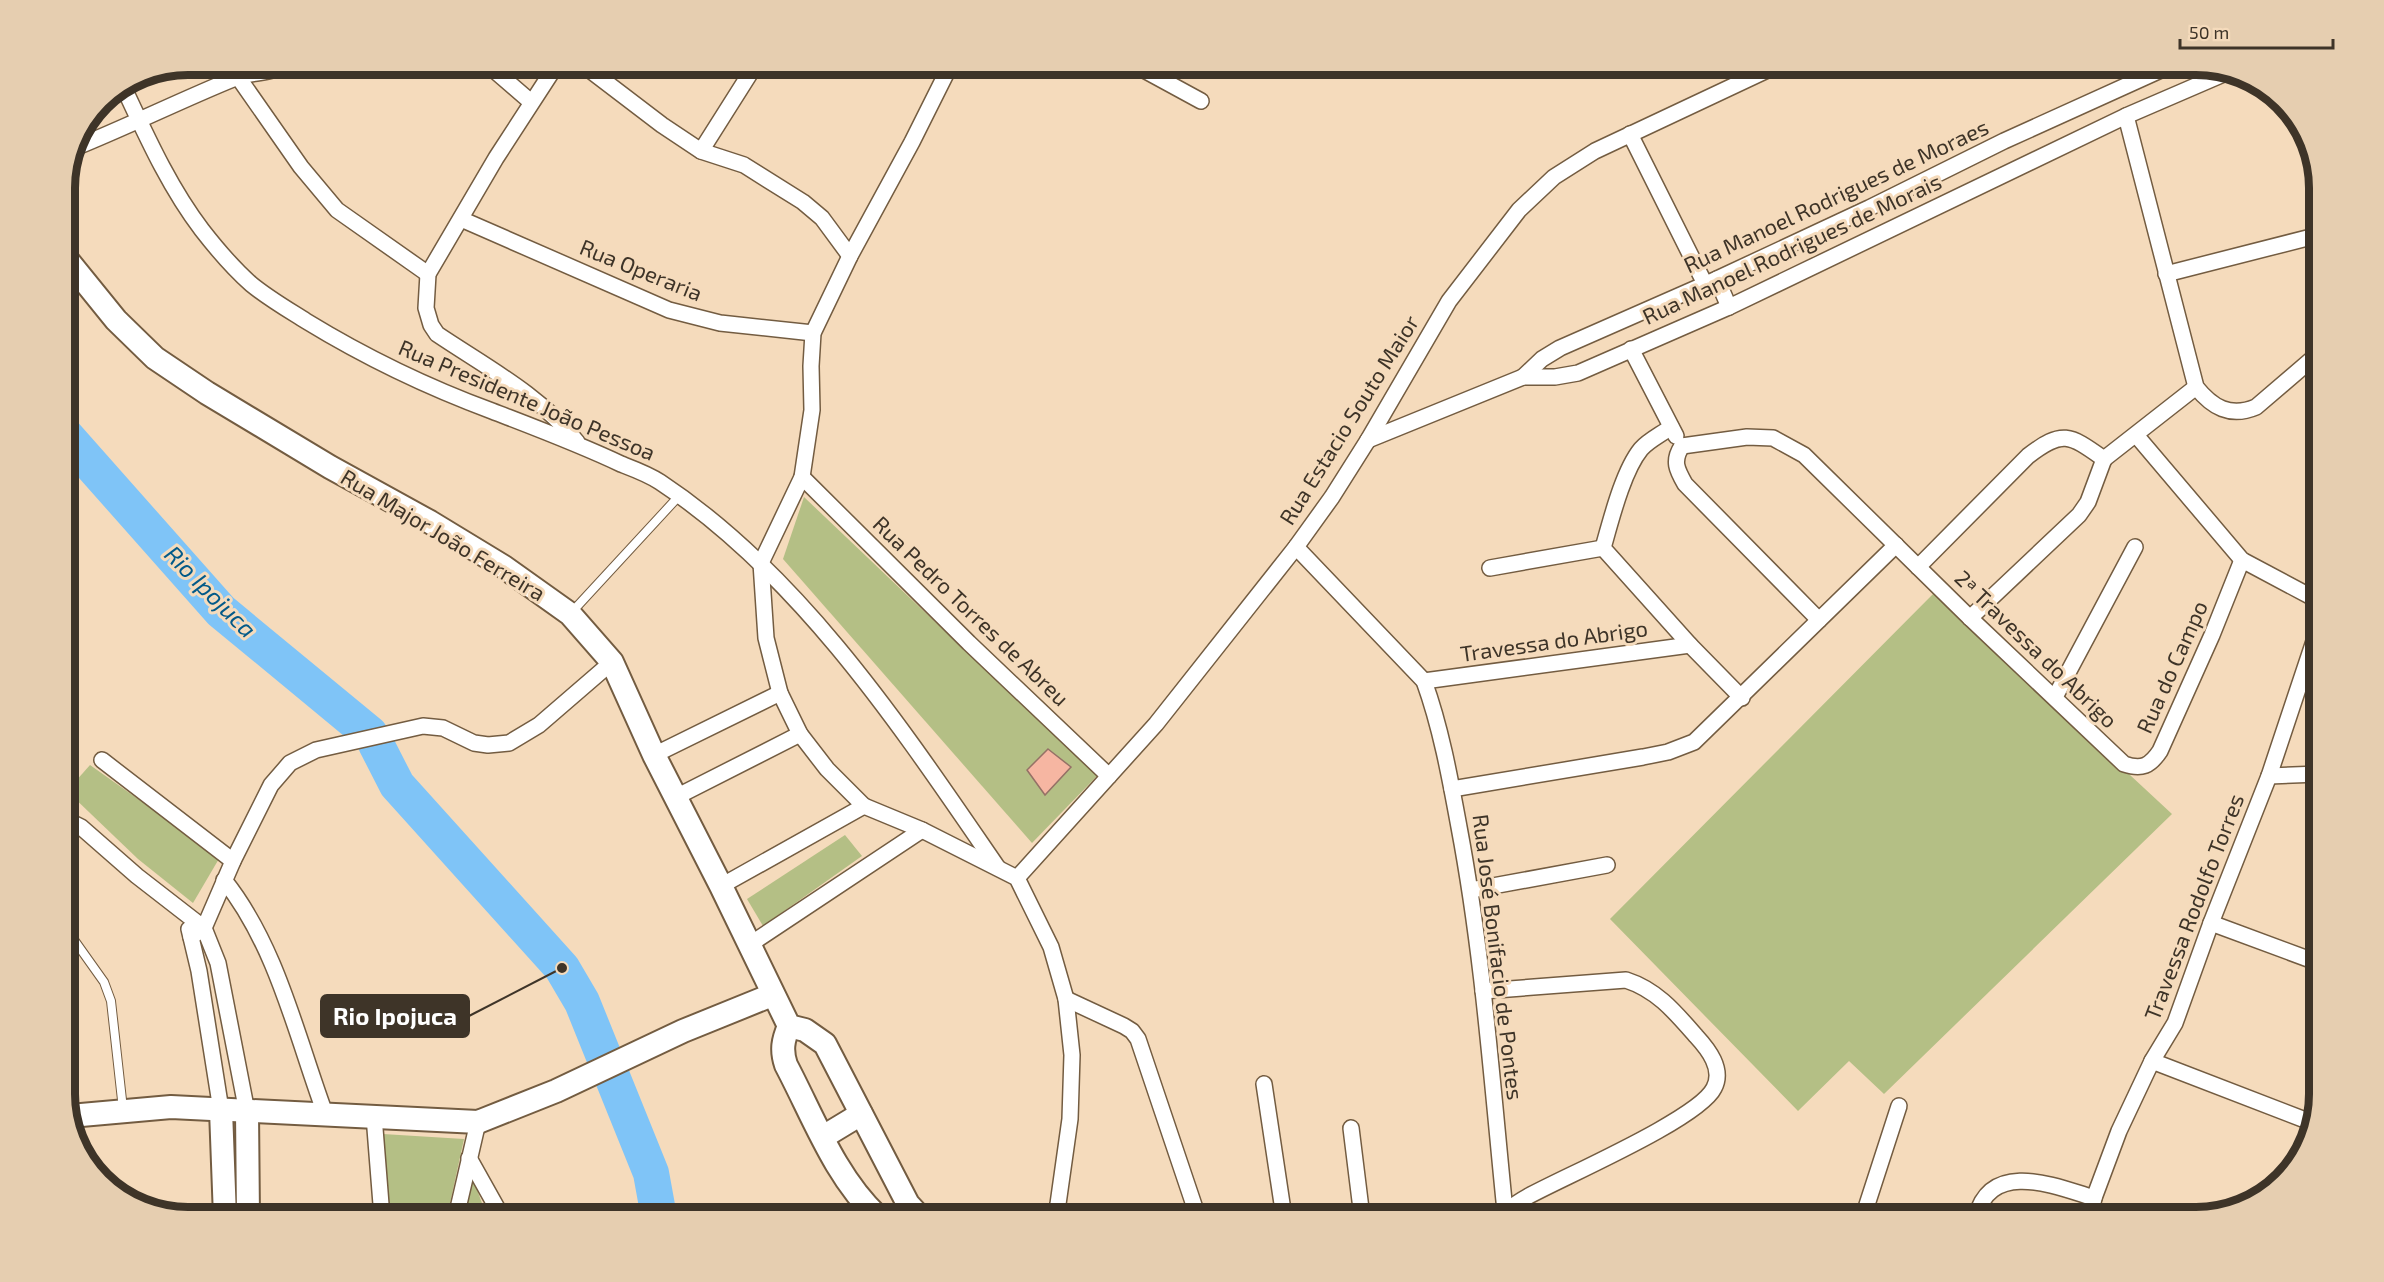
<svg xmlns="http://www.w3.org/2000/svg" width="2384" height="1282" viewBox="0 0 2384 1282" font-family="'Exo 2',sans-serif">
	<rect width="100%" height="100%" fill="#f5dbbc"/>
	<g fill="#b4bf85">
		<polygon points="804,497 1097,776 1032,843 783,559"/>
		<polygon points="1934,593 2172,814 1884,1094 1849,1061 1798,1111 1610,919"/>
		<polygon points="90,765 220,857 193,903 138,859 67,791"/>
		<polygon points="845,835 862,856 763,926 747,899"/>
		<polygon points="383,1134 464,1139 447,1217 389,1217"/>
		<polygon points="471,1173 487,1217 463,1217"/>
	</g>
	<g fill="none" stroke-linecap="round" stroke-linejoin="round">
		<g stroke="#7fc4f7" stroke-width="36">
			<polyline points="65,435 221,611 370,734"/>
			<polyline points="376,744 397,785 562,968 582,1002 651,1173 659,1217"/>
		</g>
	</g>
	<polygon fill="#f6b6a2" stroke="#957166" stroke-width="1.5" points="1048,749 1071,767 1045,795 1027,770"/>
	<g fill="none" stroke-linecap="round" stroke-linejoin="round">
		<g stroke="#735c41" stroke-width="10">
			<g id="lane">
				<polyline points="571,613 679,496"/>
				<polyline points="72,937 104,982 111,1001 123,1109"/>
			</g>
		</g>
		<g stroke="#735c41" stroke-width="18">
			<g id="street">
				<polyline points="229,64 301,167 337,210 428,274"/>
				<polyline points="487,64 531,102"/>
				<path d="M557 64 496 158 428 274 426 308 431 325 437 334C486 367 540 395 577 442"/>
				<polyline points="582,64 662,125 701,151 744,165 803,202 822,218 850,256"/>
				<polyline points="1133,64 1201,101"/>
				<path d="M123 86C146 135 169 187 202 230 216 248 233 268 251 284 268 298 287 309 306 321 365 357 427 387 492 411 536 428 579 444 621 464 634 469 648 474 660 482 802 576 903 730 998 868"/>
				<path d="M2126 116 2196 387C2212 407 2230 418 2256 407L2319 353"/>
				<polyline points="1630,134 1705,284"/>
				<path d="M72 149C127 127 179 101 233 79 251 71 268 75 286 64"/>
				<polyline points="701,151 756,64"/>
				<polyline points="461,219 669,310 720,323 813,333"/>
				<polyline points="2166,274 2319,235"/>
				<polyline points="1717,279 1729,307"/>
				<polyline points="1631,349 1676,436"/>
				<polyline points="1523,377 1542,359 1560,348 1717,279 1869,208 2004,141 2174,64"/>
				<path d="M1671 427C1662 434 1649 440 1641 449 1623 471 1611 520 1603 548L1690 645 1742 698"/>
				<polyline points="2136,435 2242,560 2319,601"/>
				<polyline points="1368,440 1523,377 1555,377 1578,373 1729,307 2126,116 2228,72"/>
				<path d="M1682 446 1747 437 1773 438 1804 455 1970 618 2124 764C2142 770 2150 766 2160 751L2212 635 2242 560"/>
				<path d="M1682 446C1672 461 1677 470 1685 484L1819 620"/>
				<polyline points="2104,459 2196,387"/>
				<polyline points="802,477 969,643 1109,776"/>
				<path d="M1296 547 1424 681C1441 728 1450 778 1459 827 1483 954 1492 1083 1505 1211"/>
				<polyline points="761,563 766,638 780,693 800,734 827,769 864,806 922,830 1017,878 1051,947 1066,999 1072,1055 1070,1119 1058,1204 1054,1217"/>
				<polyline points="761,563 802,477 812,410 811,366 813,333 850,256 912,142 951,64"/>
				<path d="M1918 567 2028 456C2063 429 2070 435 2104 459"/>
				<polyline points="1490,568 1603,548"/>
				<polyline points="1970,618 2079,515 2088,502 2104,459"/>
				<polyline points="1424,681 1690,645"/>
				<polyline points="2055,697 2135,547"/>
				<polyline points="654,755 780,693"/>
				<polyline points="102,760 233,861"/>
				<polyline points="2269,776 2319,774"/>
				<polyline points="1452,789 1643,757 1668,752 1694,742 1896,545"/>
				<polyline points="676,797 800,734"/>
				<polyline points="65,819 81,827 137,876 204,928 218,963 247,1112"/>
				<polyline points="1017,878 1156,724 1296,547 1332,497 1368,440 1449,301 1519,210 1554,177 1595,151 1780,64"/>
				<path d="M224 880C277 946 297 1038 326 1116"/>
				<polyline points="721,886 864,806"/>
				<polyline points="1471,890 1607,865"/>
				<polyline points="2211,923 2319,963"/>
				<polyline points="189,929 199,971 221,1110"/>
				<polyline points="191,937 204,928 233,861 271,785 290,763 316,750 423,726 443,728 474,743 488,745 509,743 539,725 612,662"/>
				<polyline points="749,945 922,830"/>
				<path d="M1483 991 1626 980C1657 990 1675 1012 1696 1036 1708 1049 1724 1069 1714 1088 1699 1119 1563 1177 1527 1197 1516 1203 1506 1211 1497 1217"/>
				<polyline points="1066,999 1124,1026 1132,1031 1138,1039 1198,1217"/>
				<polyline points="2152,1061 2313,1123"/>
				<polyline points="1264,1084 1284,1217"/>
				<polyline points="374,1116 382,1217"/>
				<polyline points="1351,1128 1362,1217"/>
				<polyline points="469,1158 502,1217"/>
				<polyline points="456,1217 478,1122"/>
				<polyline points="1863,1217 1899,1106"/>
				<path d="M1976 1217C1991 1159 2055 1186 2094 1198"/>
				<polyline points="2090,1217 2094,1198 2119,1131 2152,1061 2175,1023 2211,923 2269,776 2319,626"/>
			</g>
		</g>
		<g stroke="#735c41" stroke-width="26">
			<g id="secondary">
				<polyline points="65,257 116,320 155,358 207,393 330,467 430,522 504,567 570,614 612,662 654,755 721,886 789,1026 805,1030 825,1044 908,1204 920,1217"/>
				<path d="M789 1026C783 1040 781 1050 786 1065 813 1116 835 1177 878 1217"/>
				<polyline points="221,1110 225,1217"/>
				<polyline points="247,1112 248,1217"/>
				<polyline points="70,1116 171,1107 478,1122 556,1091 683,1031 772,995"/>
				<polyline points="823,1137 861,1114"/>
			</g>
		</g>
		<use href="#lane" stroke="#fff" stroke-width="8"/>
		<use href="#street" stroke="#fff" stroke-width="15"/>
		<use href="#secondary" stroke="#fff" stroke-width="22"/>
	</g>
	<g text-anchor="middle" stroke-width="6" stroke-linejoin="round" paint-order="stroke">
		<g font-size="22" fill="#3e3428" stroke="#f5dbbc">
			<text transform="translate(1836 196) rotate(-25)" y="8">Rua Manoel Rodrigues de Moraes</text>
			<text transform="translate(1792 249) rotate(-25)" y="8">Rua Manoel Rodrigues de Morais</text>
			<text transform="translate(641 270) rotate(22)" y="8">Rua Operaria</text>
			<text transform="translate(527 400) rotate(23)" y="8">Rua Presidente João Pessoa</text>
			<text transform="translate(1349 420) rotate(-58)" y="8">Rua Estacio Souto Maior</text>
			<text transform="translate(443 535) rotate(31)" y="8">Rua Major João Ferreira</text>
			<text transform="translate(971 611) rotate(44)" y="8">Rua Pedro Torres de Abreu</text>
			<text transform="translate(1554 641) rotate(-8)" y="8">Travessa do Abrigo</text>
			<text transform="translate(2036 649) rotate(44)" y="8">2ª Travessa do Abrigo</text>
			<text transform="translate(2172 667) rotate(-66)" y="8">Rua do Campo</text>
			<text transform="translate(2194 907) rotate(-69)" y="8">Travessa Rodolfo Torres</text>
			<text transform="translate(1498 957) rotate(83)" y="8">Rua José Bonifacio de Pontes</text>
		</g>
		<g font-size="24" font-style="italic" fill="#035a89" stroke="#f5dbbc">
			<text transform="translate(210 592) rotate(45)" y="8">Rio Ipojuca</text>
		</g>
	</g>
	<path d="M0 0H2384V1282H0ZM188 75H2196A113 113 0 0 1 2309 188V1094A113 113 0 0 1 2196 1207H188A113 113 0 0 1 75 1094V188A113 113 0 0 1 188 75Z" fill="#e6ceb0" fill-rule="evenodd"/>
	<path fill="none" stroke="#3e3428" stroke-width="8" d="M188 75H2196A113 113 0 0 1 2309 188V1094A113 113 0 0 1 2196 1207H188A113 113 0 0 1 75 1094V188A113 113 0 0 1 188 75Z"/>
	<path fill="none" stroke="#3e3428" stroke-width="2" d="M562 968L469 1016"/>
	<circle fill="#3e3428" stroke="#f5dbbc" stroke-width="2" cx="562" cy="968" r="6"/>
	<rect fill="#3e3428" stroke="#3e3428" stroke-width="2" x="321" y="995" width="148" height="42" rx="6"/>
	<g font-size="24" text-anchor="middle" font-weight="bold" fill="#fff">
		<text x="395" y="1025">Rio Ipojuca</text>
	</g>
	<path d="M2180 39v9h153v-9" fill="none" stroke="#3e3428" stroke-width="3"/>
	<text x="2189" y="39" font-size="18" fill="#3e3428" stroke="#f5dbbc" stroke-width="4.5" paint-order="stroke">50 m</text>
</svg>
